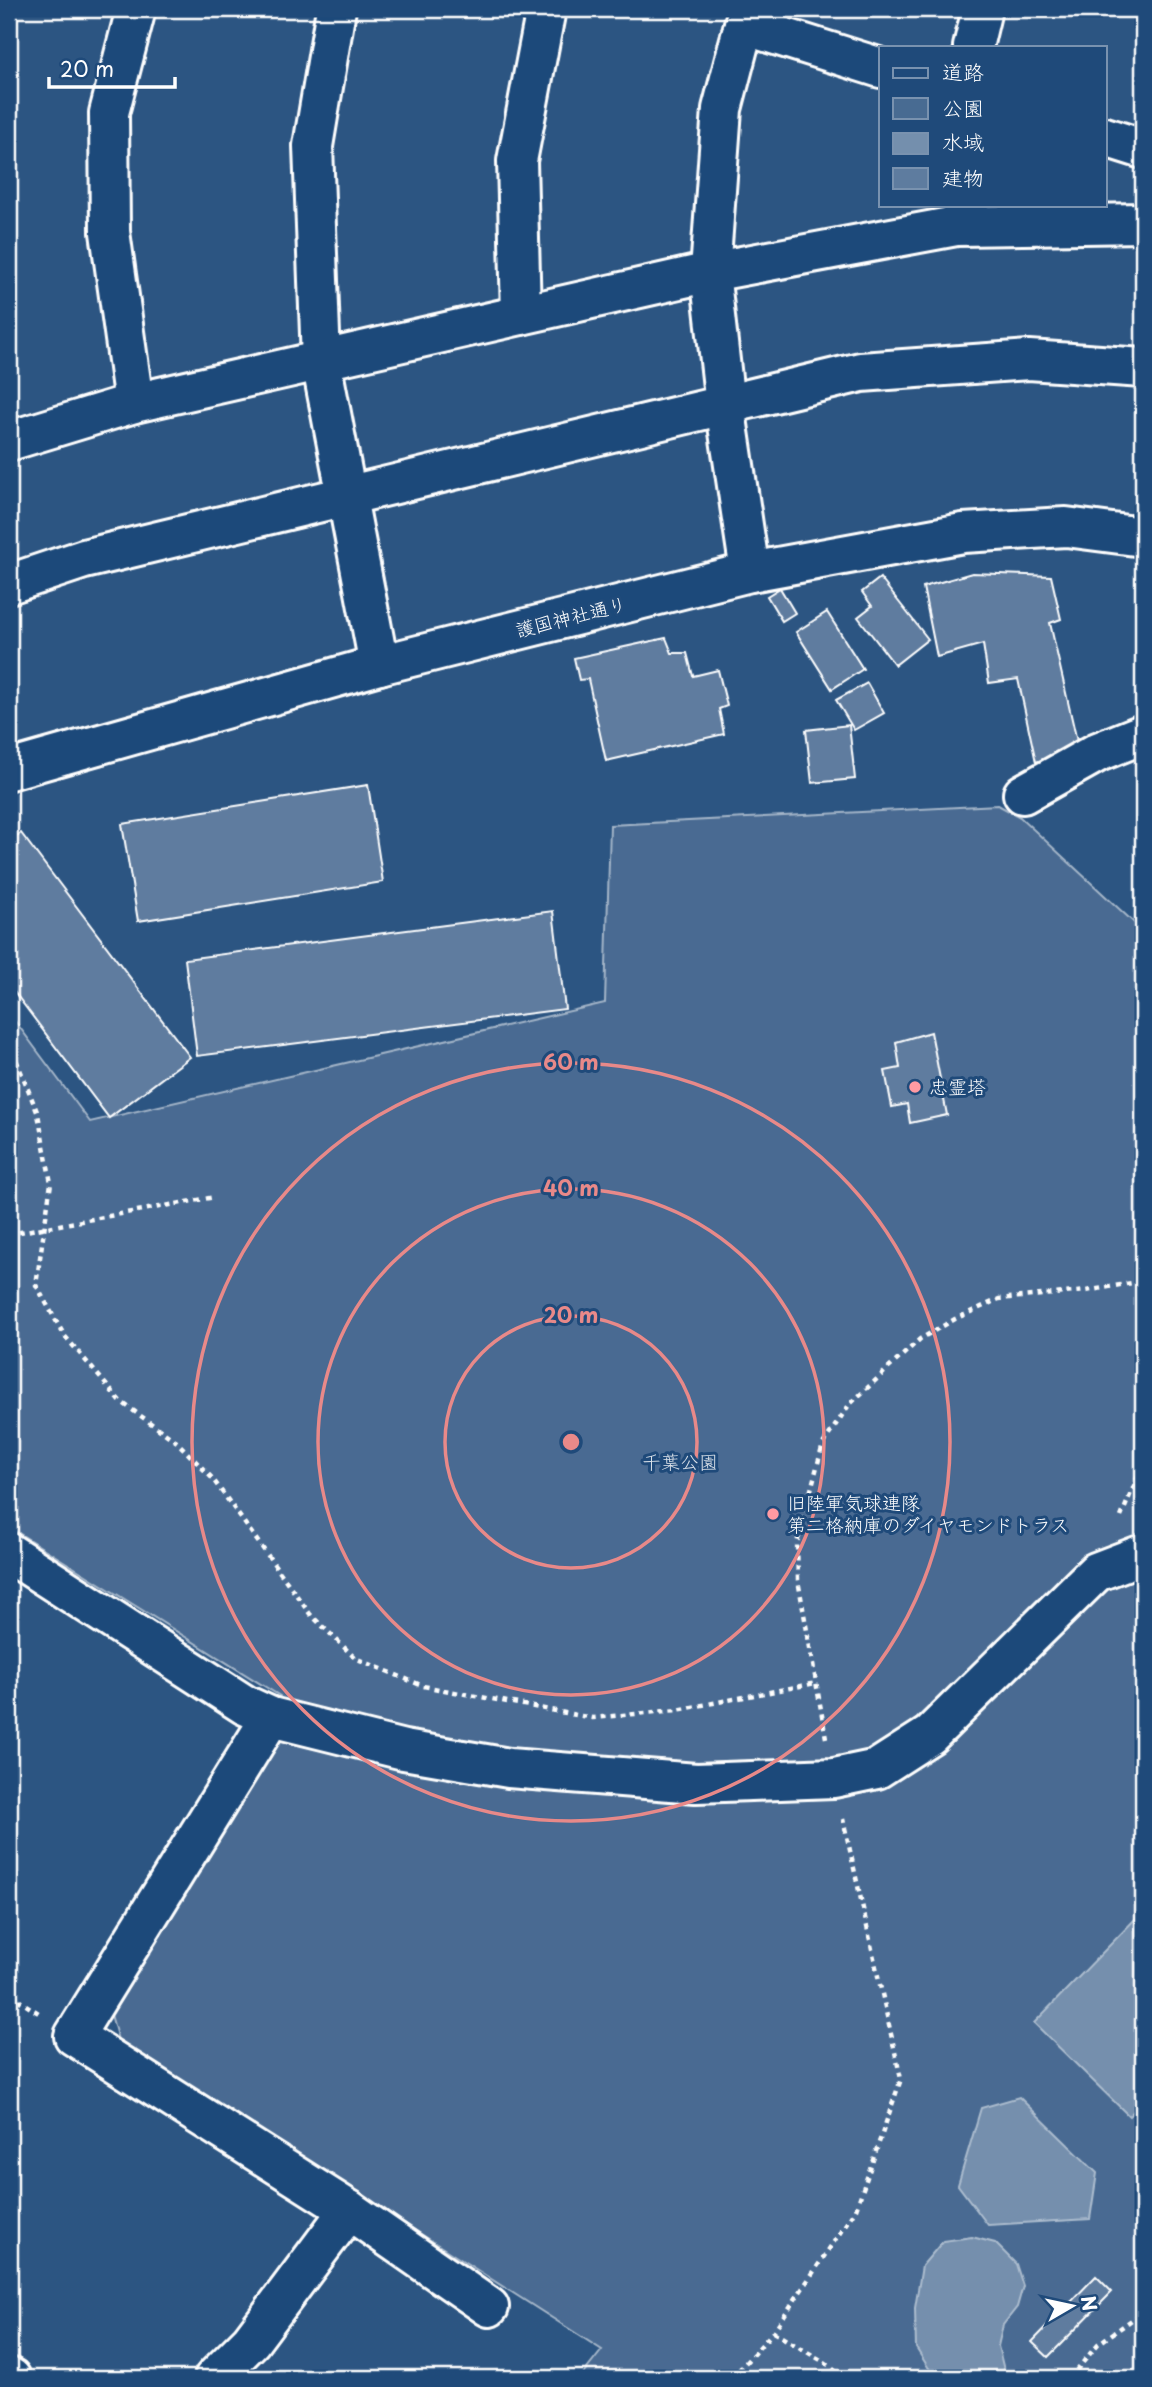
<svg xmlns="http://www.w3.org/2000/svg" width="1152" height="2387" viewBox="0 0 1152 2387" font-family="'Playpen Sans','Klee One',sans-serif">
	<rect width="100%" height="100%" fill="#2c5582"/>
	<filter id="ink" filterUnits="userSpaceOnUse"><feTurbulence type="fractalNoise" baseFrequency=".0143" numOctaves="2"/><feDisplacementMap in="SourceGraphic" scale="14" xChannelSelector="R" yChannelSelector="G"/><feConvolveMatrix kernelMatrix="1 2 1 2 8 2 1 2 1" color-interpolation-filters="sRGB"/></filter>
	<g filter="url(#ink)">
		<polygon fill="#486b92" stroke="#a4b5c8" stroke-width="2" points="998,805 1020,817 1143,931 1143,2378 580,2378 602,2350 118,2040 107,2000 280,1696 9,1527 9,1013 90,1122 605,1003 610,825"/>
		<g fill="#748fad" stroke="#acbcce" stroke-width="2">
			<polygon points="1143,1911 1143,2101 1129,2116 1034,2023"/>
			<polygon points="1019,2097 1097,2173 1090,2219 988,2225 958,2185 981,2108"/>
			<polygon points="972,2237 995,2243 1016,2264 1023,2286 1017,2307 1003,2325 998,2346 1006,2378 935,2378 916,2348 915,2308 922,2266 943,2241"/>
		</g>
		<g fill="#5e7c9f" stroke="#fff" stroke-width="2">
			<polygon points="972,573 1051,576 1061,619 1050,623 1079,750 1036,762 1018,679 989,683 983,644 937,657 923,587"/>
			<polygon points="880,578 928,639 895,665 858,617 872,606 862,592"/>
			<polygon points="780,588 795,613 782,621 767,596"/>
			<polygon points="827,612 863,669 832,689 796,632"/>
			<polygon points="666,638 672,653 687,653 693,676 718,670 727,706 719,709 724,734 606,761 588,679 579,680 574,658"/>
			<polygon points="867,683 884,713 854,730 836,700"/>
			<polygon points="849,725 855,779 812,783 806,730"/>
			<polygon points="368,785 383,882 138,921 122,824"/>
			<polygon points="21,833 190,1057 109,1118 9,985 9,842"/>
			<polygon points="553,911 565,1009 197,1056 185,959"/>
			<polygon points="931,1032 947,1115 910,1123 907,1104 892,1107 885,1071 900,1068 896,1042"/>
			<polygon points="1096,2276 1112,2292 1048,2357 1032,2342"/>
		</g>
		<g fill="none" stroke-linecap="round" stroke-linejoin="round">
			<g stroke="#fff" stroke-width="44">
				<g id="minor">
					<polyline points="336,9 313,146 321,361 379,665"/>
					<polyline points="748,9 722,109 710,272 725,405 750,572"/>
					<polyline points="744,25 881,68"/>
					<polyline points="973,47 982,9"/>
					<polyline points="1105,137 1143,149"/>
					<polyline points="521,315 517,161 546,9"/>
					<polyline points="134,403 110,232 109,113 136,9"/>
					<polyline points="9,441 134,403 710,272 956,226 1143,223"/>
					<polyline points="9,584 84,559 861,372 1029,360 1143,368"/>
					<polyline points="1023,794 1098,752 1143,734"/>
					<polyline points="9,1553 245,1705 271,1717 404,1750 509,1768 696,1783 834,1778 877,1769 930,1735 1096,1572 1143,1554"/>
					<polyline points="271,1717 74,2036 349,2210 489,2307"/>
					<polyline points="9,2377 11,2378"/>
					<polyline points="214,2378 251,2341 349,2210"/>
				</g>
			</g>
			<g stroke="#fff" stroke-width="44">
				<polyline id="tertiary" points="9,770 379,665 750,572 963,533 1066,527 1143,537"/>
			</g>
			<g stroke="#fff" stroke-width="4.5" stroke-dasharray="5 5" stroke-linecap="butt">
				<polyline points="9,1042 38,1114 51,1183 36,1285 64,1335 120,1401 177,1442 212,1478 310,1614 355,1658 423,1686 592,1718 677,1710 816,1683"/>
				<polyline points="9,1234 215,1197"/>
				<polyline points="1121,1517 1143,1464"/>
				<polyline points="826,1738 798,1580 797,1543 823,1444 849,1405 920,1339 955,1319 999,1299 1086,1291 1143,1281"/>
				<polyline points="9,1994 40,2014"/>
				<polyline points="773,2332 826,2363 843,2378"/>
				<polyline points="732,2378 773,2332 856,2209 901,2079 843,1819"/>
				<polyline points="1070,2378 1098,2344 1143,2312"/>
			</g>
			<use href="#minor" stroke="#1f4a7a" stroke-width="38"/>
			<use href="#tertiary" stroke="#1f4a7a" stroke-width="38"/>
		</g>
	</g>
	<g fill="none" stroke="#e88989" stroke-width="3.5">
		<circle cx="571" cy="1442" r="126"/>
		<circle cx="571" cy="1442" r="253"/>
		<circle cx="571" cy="1442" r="379"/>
	</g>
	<g fill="#ff9aa2" stroke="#1f4a7a" stroke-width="2.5">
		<circle cx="915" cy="1087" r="7"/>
		<circle cx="773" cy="1514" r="7"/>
	</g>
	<g text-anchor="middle" stroke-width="6" stroke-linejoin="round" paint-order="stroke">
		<g font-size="19" fill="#fff" stroke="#1f4a7a">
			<text transform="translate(571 617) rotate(-14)" y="7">護国神社通り</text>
		</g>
		<g font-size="19" fill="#fff" stroke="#1f4a7a" text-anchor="start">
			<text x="929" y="1094">忠霊塔</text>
			<text x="787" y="1510">旧陸軍気球連隊<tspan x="787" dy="22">第二格納庫のダイヤモンドトラス</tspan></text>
		</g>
		<g font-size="19" fill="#dae1e9" stroke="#1f4a7a">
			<text x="680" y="1469">千葉公園</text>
		</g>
	</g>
	<circle cx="571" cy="1442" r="10" fill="#e88989" stroke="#1f4a7a" stroke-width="3.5"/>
	<g font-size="21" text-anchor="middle" font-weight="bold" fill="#e88989" stroke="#1f4a7a" stroke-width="6" stroke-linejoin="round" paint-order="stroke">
		<text x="571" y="1070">60 m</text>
		<text x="571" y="1196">40 m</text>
		<text x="571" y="1323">20 m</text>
	</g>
	<rect width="1152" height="2387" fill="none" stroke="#1f4a7a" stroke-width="35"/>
	<rect x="18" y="18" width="1117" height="2352" fill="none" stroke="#fff" stroke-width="2.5" filter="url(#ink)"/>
	<rect x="879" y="46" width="228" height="161" fill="#1f4a7a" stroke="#7992af" stroke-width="2"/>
	<rect x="893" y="68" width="35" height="10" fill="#1f4a7a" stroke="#7992af" stroke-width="2"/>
	<text x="942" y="80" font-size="21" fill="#ffffff">道路</text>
	<rect x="893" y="98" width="35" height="21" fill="#486b92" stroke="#7992af" stroke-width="2"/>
	<text x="942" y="116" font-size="21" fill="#ffffff">公園</text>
	<rect x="893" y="133" width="35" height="21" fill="#748fad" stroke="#7992af" stroke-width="2"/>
	<text x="942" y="150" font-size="21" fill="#ffffff">水域</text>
	<rect x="893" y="168" width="35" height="21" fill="#5e7c9f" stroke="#7992af" stroke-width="2"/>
	<text x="942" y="186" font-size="21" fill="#ffffff">建物</text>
	<g transform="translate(1072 2306) rotate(81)" stroke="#1f4a7a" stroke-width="5" paint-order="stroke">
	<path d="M0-5L12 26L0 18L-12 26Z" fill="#ffffff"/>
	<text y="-10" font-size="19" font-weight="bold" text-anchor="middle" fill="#ffffff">N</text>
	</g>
	<path d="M49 77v10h126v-10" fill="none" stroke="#ffffff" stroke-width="3.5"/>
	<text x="60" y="77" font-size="21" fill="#ffffff" stroke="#1f4a7a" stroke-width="5" paint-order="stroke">20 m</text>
</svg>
